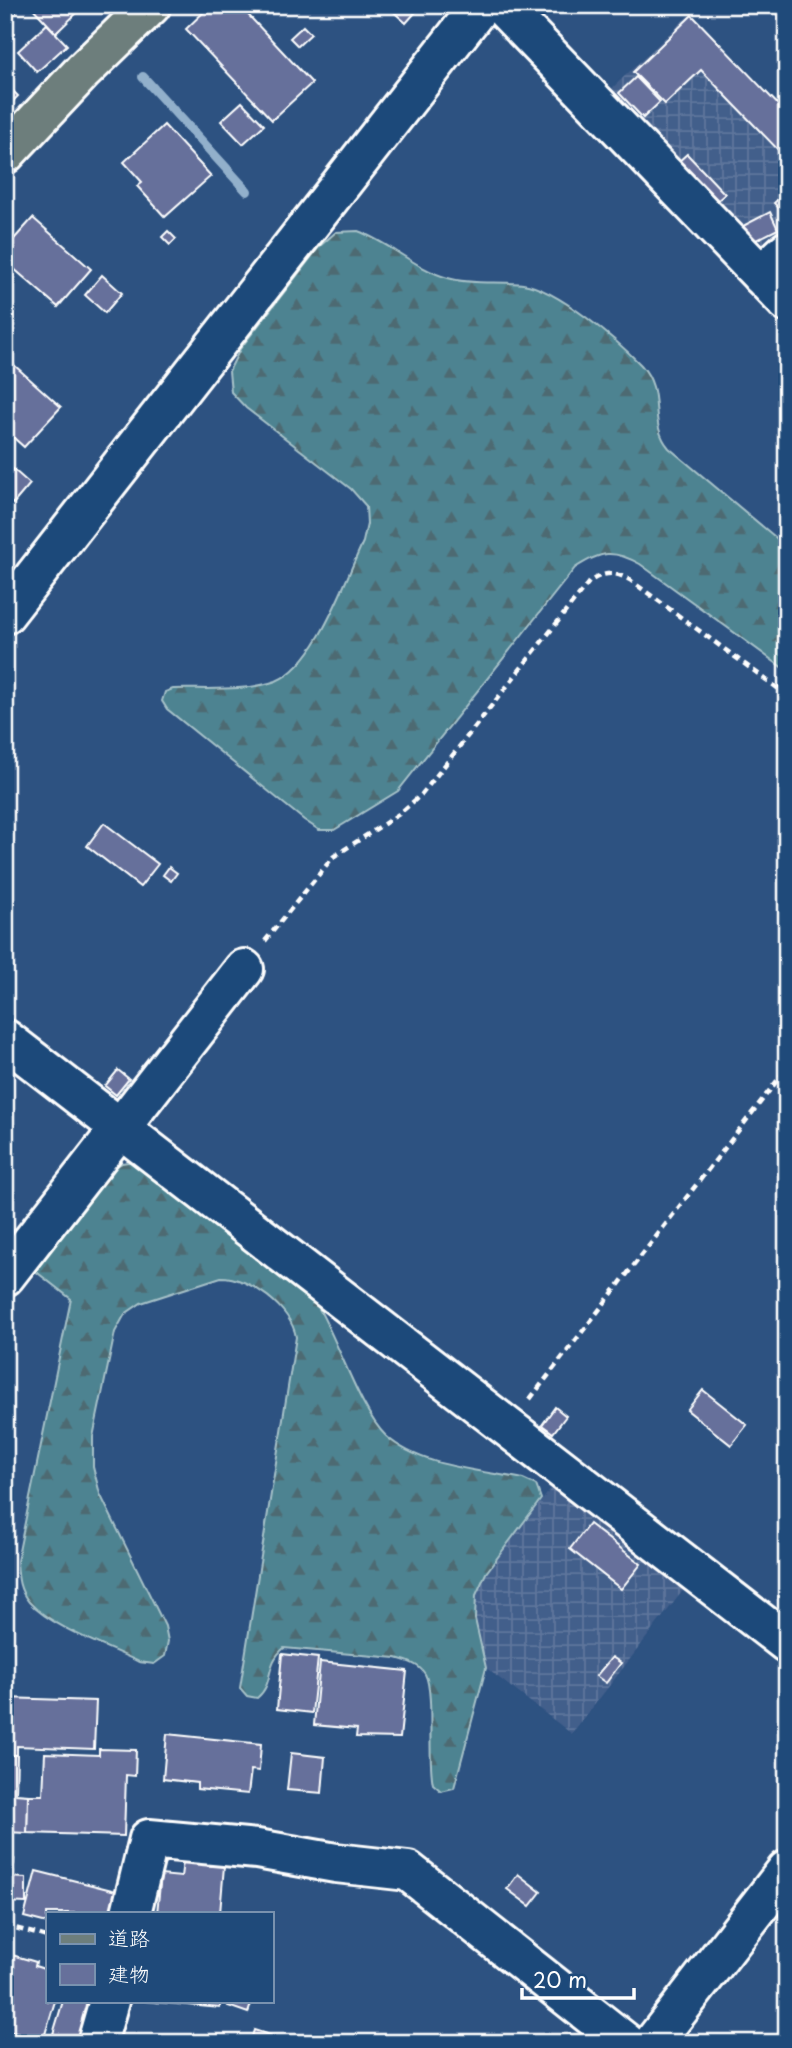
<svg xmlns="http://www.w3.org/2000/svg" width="792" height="2048" viewBox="0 0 792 2048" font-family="'Playpen Sans','Klee One',sans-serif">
	<defs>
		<pattern id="industrial-grid" width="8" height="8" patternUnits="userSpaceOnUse" patternTransform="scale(1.75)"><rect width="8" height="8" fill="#425e8b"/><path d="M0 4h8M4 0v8" fill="none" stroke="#5e769c"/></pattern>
		<pattern id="forest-firs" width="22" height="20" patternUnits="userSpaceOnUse" patternTransform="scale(1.75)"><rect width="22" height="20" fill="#4d8391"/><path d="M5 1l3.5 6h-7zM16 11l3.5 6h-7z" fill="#4d6a72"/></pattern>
	</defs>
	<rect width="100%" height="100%" fill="#2d5281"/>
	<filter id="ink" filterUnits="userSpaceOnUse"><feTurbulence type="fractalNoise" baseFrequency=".0143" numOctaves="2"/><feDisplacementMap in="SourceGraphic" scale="14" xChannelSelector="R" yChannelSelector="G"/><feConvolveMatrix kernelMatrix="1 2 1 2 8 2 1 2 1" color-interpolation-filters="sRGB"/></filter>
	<g filter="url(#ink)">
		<g fill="url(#industrial-grid)">
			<polygon points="691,13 787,112 787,228 760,254 606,94"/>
			<polygon points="556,1482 688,1584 572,1734 486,1668 475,1619 476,1595 486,1573"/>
		</g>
		<g fill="url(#forest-firs)" stroke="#a6c1c8" stroke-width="2">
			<path d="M358 231C390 243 416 269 448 278 472 285 498 281 523 284 557 289 617 340 641 365 666 393 647 422 669 448L787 547V671L640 564C613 549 601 551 575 568L398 791 334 830H319L304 820 167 709 162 701 165 692 173 689C205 688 245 692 276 681 317 665 345 580 363 542L367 524 366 506 351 489 246 408 231 392 229 371 240 349 320 246 336 232Z"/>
			<path d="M134 1161 313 1298C336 1334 359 1410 386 1436 420 1467 480 1470 523 1479L536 1485 541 1499 486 1573 476 1595 475 1619 486 1668 454 1788 441 1791 433 1784C427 1758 435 1693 425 1674 419 1664 407 1661 396 1658L284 1648C264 1665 275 1683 257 1698L247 1696 240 1688 296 1337C291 1308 250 1277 221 1277L141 1303 125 1314 115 1332 93 1437V1467L100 1494 165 1626 168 1641 165 1656 154 1664 139 1662C108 1647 51 1627 29 1602 18 1589 18 1576 17 1561L71 1299 34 1270 114 1168 122 1163Z"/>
		</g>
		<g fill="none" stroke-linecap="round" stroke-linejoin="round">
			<polyline stroke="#92b0cb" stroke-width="10" points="143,77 247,191"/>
		</g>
		<g fill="#66709b" stroke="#fff" stroke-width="2">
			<polygon points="5,5 23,5 5,22"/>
			<polygon points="30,5 76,5 80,10 56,33"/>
			<polygon points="211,5 239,5 312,83 272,120 186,29"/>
			<polygon points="386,5 422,5 406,23"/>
			<polygon points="692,15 787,114 787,159 701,70 665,104 633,72"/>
			<polygon points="47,24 67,45 37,72 18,51"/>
			<polygon points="303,26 311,34 298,46 290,38"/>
			<polygon points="636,77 660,102 643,118 619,93"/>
			<polygon points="5,83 18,96 9,105 5,101"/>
			<polygon points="242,102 264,125 243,144 221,121"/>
			<polygon points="164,125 211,176 165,217 137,186 142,182 124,162"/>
			<polygon points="687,154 725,194 716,202 678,162"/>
			<polygon points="787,191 787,217 774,203"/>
			<polygon points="770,212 778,229 752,242 743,226"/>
			<polygon points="33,218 91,269 58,307 5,261 5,249"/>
			<polygon points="168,231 176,239 170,245 162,237"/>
			<polygon points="102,275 122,293 105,313 85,295"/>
			<polygon points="14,365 61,407 24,447 5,430 5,376"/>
			<polygon points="5,462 30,484 13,504 5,497"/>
			<polygon points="104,823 158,864 140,887 87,846"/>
			<polygon points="169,867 177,873 171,881 163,875"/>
			<polygon points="118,1070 129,1079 116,1095 105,1086"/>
			<polygon points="703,1390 747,1425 731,1445 687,1410"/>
			<polygon points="555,1407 566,1416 553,1433 542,1425"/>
			<polygon points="589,1524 641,1564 621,1589 570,1549"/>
			<polygon points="282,1654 318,1658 312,1713 277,1709"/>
			<polygon points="612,1657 621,1663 606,1683 596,1676"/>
			<polygon points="320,1662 407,1671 400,1738 356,1737 357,1729 314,1725"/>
			<polygon points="5,1698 96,1701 94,1749 17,1746 17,1755 5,1755"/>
			<polygon points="167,1734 261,1744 259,1771 251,1770 248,1794 197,1789 197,1783 163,1779"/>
			<polygon points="99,1749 136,1750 135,1776 126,1775 124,1836 27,1833 28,1795 43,1795 45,1753 99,1755"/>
			<polygon points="291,1753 325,1757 322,1793 287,1790"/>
			<polygon points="5,1755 17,1755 16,1794 28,1795 27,1833 5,1832"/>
			<polygon points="183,1861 224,1866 220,1913 157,1913 161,1875 181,1877"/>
			<polygon points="36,1871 120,1892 115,1913 47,1913 47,1923 24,1917"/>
			<polygon points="518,1874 541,1892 530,1906 507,1889"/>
			<polygon points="5,1877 26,1878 26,1903 5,1902"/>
			<polygon points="5,1953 36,1962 35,1966 47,1970 47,2001 55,2001 43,2041 5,2030"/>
			<polygon points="63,2001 96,2001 81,2043 53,2034"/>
			<polygon points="144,2001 220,2001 220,2008"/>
			<polygon points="230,2001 252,2001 248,2013 228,2006"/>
			<polygon points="254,2030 288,2041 287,2043 250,2043"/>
		</g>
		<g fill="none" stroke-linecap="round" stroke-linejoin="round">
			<g stroke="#fff" stroke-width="44">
				<g id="street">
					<polyline points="501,5 787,302"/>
					<polyline points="761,275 787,251"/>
					<polyline points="5,614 481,5"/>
					<polyline points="5,1039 787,1643"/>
					<polyline points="5,1276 244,969"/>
					<polyline points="131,1913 149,1839 257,1849 336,1863 408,1871 626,2043"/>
					<polyline points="97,2043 109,2001"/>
					<polyline points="653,2043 787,1870"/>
				</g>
			</g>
			<g stroke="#fff" stroke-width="44">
				<polyline id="primary" points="5,154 83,71 151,5"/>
			</g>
			<g stroke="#fff" stroke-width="4.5" stroke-dasharray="7 5" stroke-linecap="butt">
				<path d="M265 941 333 857 399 814 422 794 589 582C604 572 614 571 630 580L787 695"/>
				<polyline points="530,1399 787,1068"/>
				<polyline points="12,1877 13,1858"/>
				<polyline points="5,1925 47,1937"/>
				<polyline points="11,1926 11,1902"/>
			</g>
			<use href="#street" stroke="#1f4a7a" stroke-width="38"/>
			<use href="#primary" stroke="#6d7e7c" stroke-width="38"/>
		</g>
	</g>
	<rect width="792" height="2048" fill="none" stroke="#1f4a7a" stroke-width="28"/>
	<rect x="14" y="14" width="764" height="2020" fill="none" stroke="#fff" stroke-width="2.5" filter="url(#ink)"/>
	<rect x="46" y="1912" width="228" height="91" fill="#1f4a7a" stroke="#7992af" stroke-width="2"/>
	<rect x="60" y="1934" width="35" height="10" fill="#6d7e7c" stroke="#7992af" stroke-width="2"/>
	<text x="108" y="1946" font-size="21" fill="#ffffff">道路</text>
	<rect x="60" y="1964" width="35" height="21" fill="#66709b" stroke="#7992af" stroke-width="2"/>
	<text x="108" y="1982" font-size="21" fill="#ffffff">建物</text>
	<path d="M522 1988v10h112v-10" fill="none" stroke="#ffffff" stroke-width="3.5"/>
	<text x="533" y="1988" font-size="21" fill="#ffffff" stroke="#1f4a7a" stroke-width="5" paint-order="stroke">20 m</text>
</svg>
